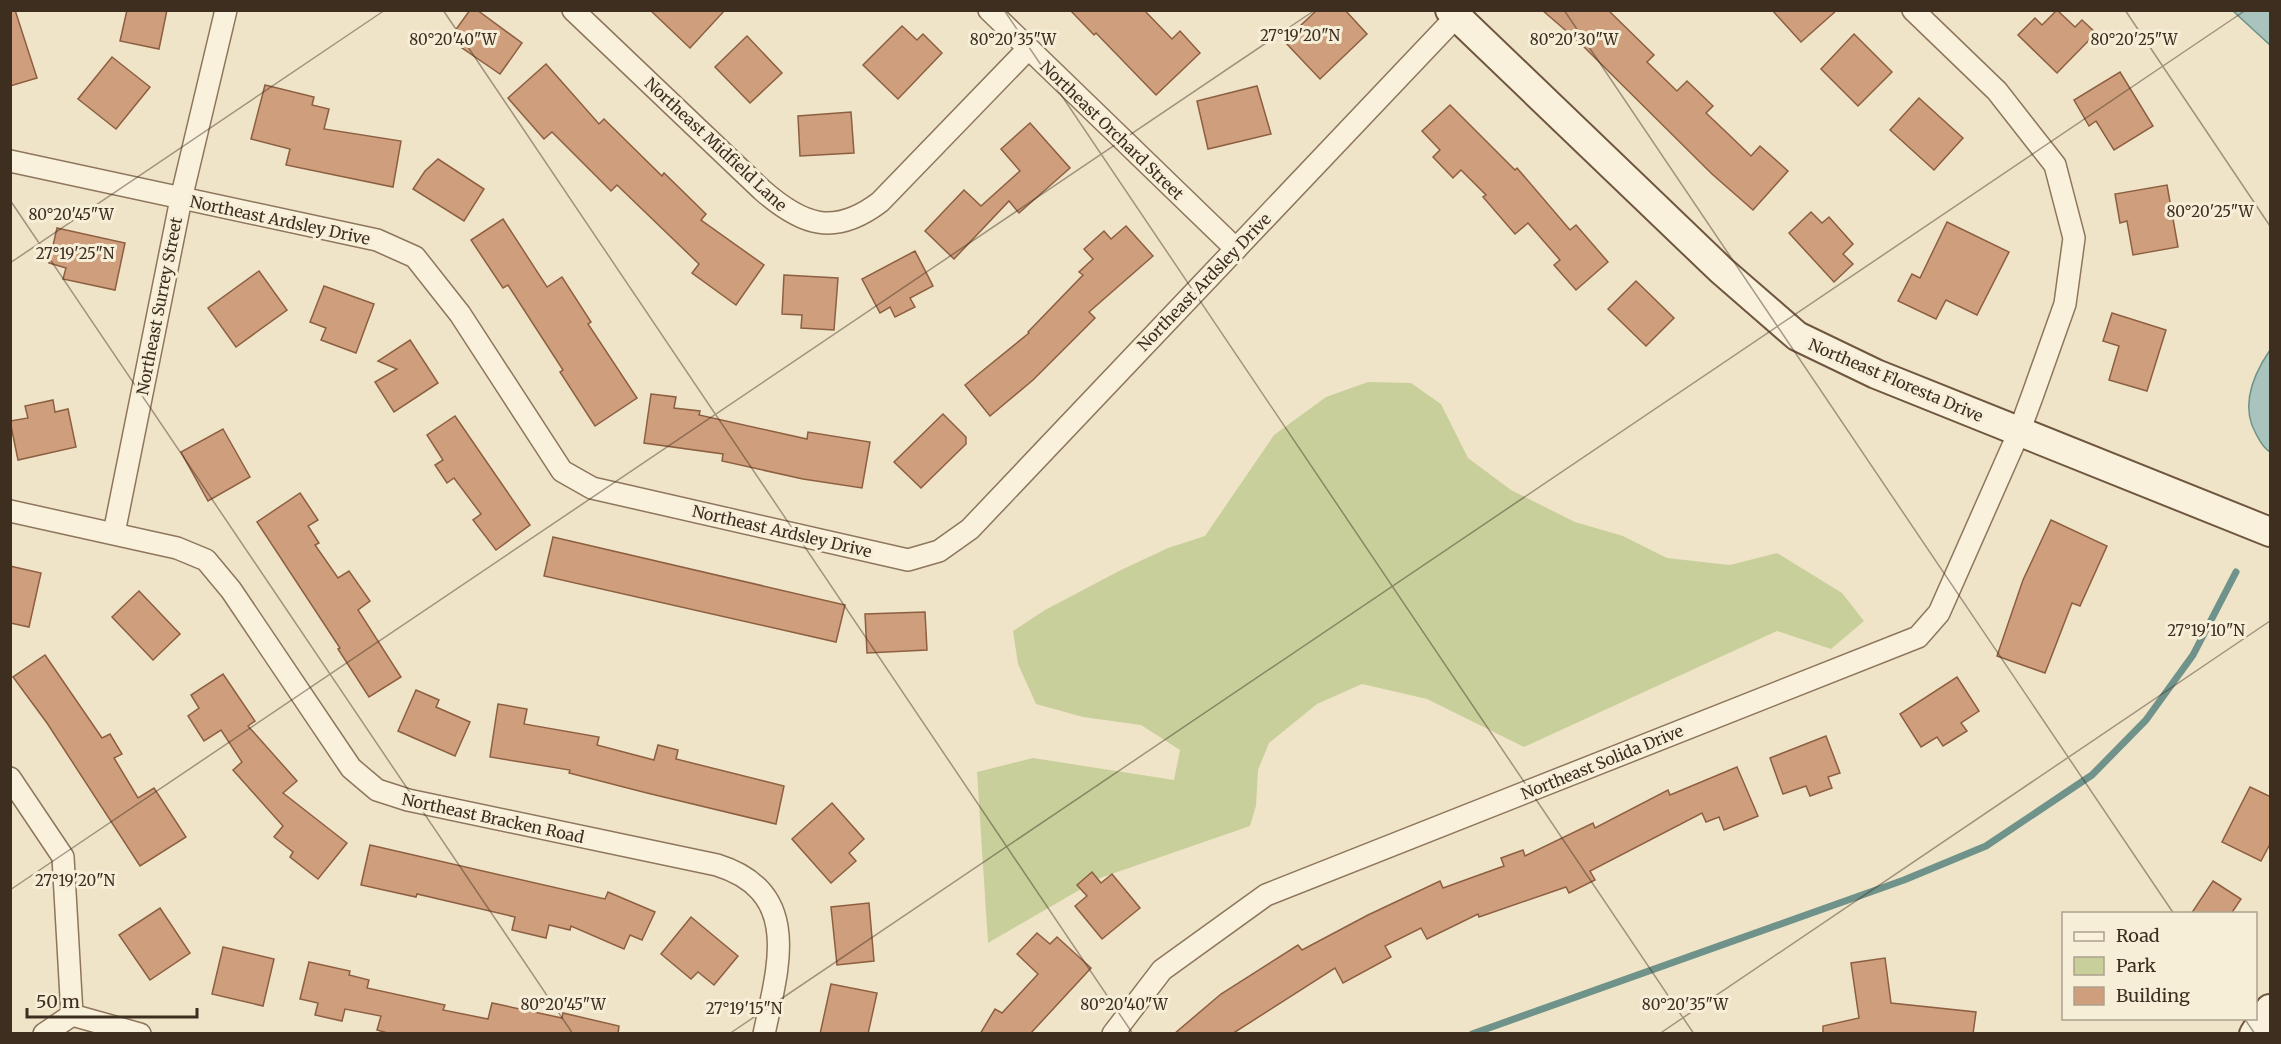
<svg xmlns="http://www.w3.org/2000/svg" width="2281" height="1044" viewBox="0 0 2281 1044" font-family="Merriweather,serif">
	<rect width="100%" height="100%" fill="#f0e4c8"/>
	<polygon fill="#c9cf9b" points="1368,382 1411,383 1441,404 1468,458 1511,490 1575,522 1623,536 1667,558 1730,565 1777,553 1842,593 1864,621 1831,649 1777,631 1524,747 1427,699 1362,684 1317,704 1269,743 1258,770 1256,806 1250,826 1100,878 988,943 977,772 1033,758 1174,780 1180,750 1141,725 1083,717 1036,704 1018,664 1013,631 1045,610 1121,570 1168,548 1205,536 1274,435 1326,397"/>
	<g fill="#a9c4bc" stroke="#6f938a" stroke-width="1.5">
		<polygon points="2233,11 2270,11 2270,45"/>
		<path d="M2270 350V452C2263 448 2260 441 2256 434 2240 406 2253 375 2270 350Z"/>
	</g>
	<g fill="none" stroke-linecap="round" stroke-linejoin="round">
		<polyline stroke="#6f938a" stroke-width="7" points="1472,1034 1904,880 1986,846 2092,775 2146,720 2193,655 2236,572"/>
	</g>
	<g fill="#cf9f7d" stroke="#8d5f41" stroke-width="1.5">
		<polygon points="10,10 15,10 37,78 10,86"/>
		<polygon points="127,10 167,10 159,49 120,41"/>
		<polygon points="470,10 477,10 522,43 500,74 449,39"/>
		<polygon points="650,10 725,10 690,48"/>
		<polygon points="1070,10 1144,10 1172,39 1180,31 1200,53 1156,95 1096,33 1094,35"/>
		<polygon points="1317,10 1345,10 1367,34 1320,79 1284,41"/>
		<polygon points="1542,10 1608,10 1654,55 1647,62 1677,91 1687,81 1713,106 1706,113 1724,130 1751,156 1760,146 1788,171 1753,210 1712,174 1578,41"/>
		<polygon points="1772,10 1837,10 1801,42"/>
		<polygon points="2057,10 2075,27 2082,20 2096,33 2057,73 2018,35 2035,18 2042,25"/>
		<polygon points="902,26 917,40 923,34 942,53 898,99 863,65"/>
		<polygon points="1854,34 1892,72 1858,106 1821,69"/>
		<polygon points="747,36 782,73 750,103 715,67"/>
		<polygon points="112,57 150,87 116,129 78,99"/>
		<polygon points="546,64 599,124 604,119 662,176 664,173 706,214 701,220 764,265 736,305 692,273 699,264 617,185 611,191 552,132 544,139 508,98"/>
		<polygon points="2120,72 2153,126 2114,150 2096,121 2089,126 2074,100"/>
		<polygon points="265,85 314,97 312,105 329,109 324,129 401,141 393,187 286,165 290,149 251,139"/>
		<polygon points="1257,86 1271,134 1208,149 1197,101"/>
		<polygon points="1919,98 1963,138 1934,170 1890,130"/>
		<polygon points="1450,105 1515,170 1517,168 1570,230 1576,225 1608,262 1576,290 1554,265 1560,260 1528,223 1515,234 1483,197 1486,195 1461,170 1453,178 1433,157 1440,150 1422,131"/>
		<polygon points="851,112 854,153 800,156 798,116"/>
		<polygon points="1030,123 1070,168 1019,213 1009,201 954,259 925,231 964,190 981,206 1020,171 1001,149"/>
		<polygon points="438,159 484,189 464,221 413,189 425,171"/>
		<polygon points="2167,185 2178,247 2133,255 2127,221 2120,223 2115,194"/>
		<polygon points="1811,212 1822,223 1829,217 1853,244 1843,254 1853,264 1834,282 1789,233"/>
		<polygon points="503,219 547,287 562,277 591,322 588,324 637,398 595,426 560,372 563,370 508,285 503,288 471,240"/>
		<polygon points="1947,222 2009,252 1977,315 1946,300 1936,319 1898,301 1912,274 1920,278"/>
		<polygon points="1126,226 1153,256 1089,312 1095,318 1033,380 990,416 965,385 1029,333 1028,332 1083,275 1079,272 1093,259 1084,249 1104,231 1111,239"/>
		<polygon points="57,228 125,243 115,290 63,279 66,268 49,263"/>
		<polygon points="915,251 933,286 910,298 915,307 895,317 890,307 880,313 862,279"/>
		<polygon points="259,271 287,310 236,347 208,308"/>
		<polygon points="784,275 838,278 834,330 801,328 802,315 782,314"/>
		<polygon points="1636,281 1674,318 1646,346 1608,309"/>
		<polygon points="324,286 374,304 356,353 321,340 326,328 310,322"/>
		<polygon points="2112,313 2166,330 2147,391 2109,380 2119,346 2103,341"/>
		<polygon points="410,340 438,383 394,412 375,382 397,369 378,361"/>
		<polygon points="651,394 676,397 674,408 700,411 699,415 807,439 808,432 870,442 862,488 803,479 722,461 723,454 644,443"/>
		<polygon points="53,400 55,412 68,409 76,447 18,460 10,421 28,418 25,406"/>
		<polygon points="943,414 966,437 966,444 921,488 894,462"/>
		<polygon points="455,416 530,525 496,550 473,520 481,514 454,478 447,483 435,465 443,460 427,435"/>
		<polygon points="223,429 250,477 208,501 181,452"/>
		<polygon points="300,493 318,520 308,526 319,543 315,545 338,578 349,571 370,601 358,610 401,677 369,697 338,649 340,648 257,522"/>
		<polygon points="2051,520 2107,546 2080,606 2072,603 2045,673 1997,656 2023,580"/>
		<polygon points="553,537 845,605 836,642 544,576"/>
		<polygon points="10,566 41,573 29,627 10,623"/>
		<polygon points="139,591 180,634 153,660 112,617"/>
		<polygon points="925,612 927,650 867,653 865,614"/>
		<polygon points="45,655 102,738 110,734 122,754 114,758 138,798 154,788 186,837 140,866 47,723 13,677"/>
		<polygon points="223,674 255,721 248,726 297,781 283,793 347,843 318,879 290,857 293,852 274,837 283,826 233,770 242,762 221,730 204,741 188,716 199,708 191,695"/>
		<polygon points="1957,677 1979,711 1961,723 1967,731 1943,746 1937,737 1921,747 1900,714"/>
		<polygon points="416,690 439,700 436,707 470,722 455,756 398,731"/>
		<polygon points="498,704 527,709 524,724 599,737 597,745 654,760 658,745 678,750 676,759 784,786 776,824 647,793 569,773 570,770 490,757"/>
		<polygon points="1826,736 1840,773 1828,777 1832,788 1810,796 1806,786 1783,794 1770,758"/>
		<polygon points="1737,767 1758,816 1724,830 1719,817 1706,822 1702,813 1590,871 1595,880 1569,893 1566,887 1479,917 1478,914 1427,939 1421,928 1385,946 1391,957 1343,983 1335,968 1232,1034 1174,1034 1221,994 1298,945 1302,950 1368,915 1440,881 1443,888 1504,866 1501,858 1523,850 1525,856 1593,823 1595,828 1668,790 1670,795"/>
		<polygon points="2250,787 2271,797 2271,842 2261,861 2222,842"/>
		<polygon points="832,803 864,839 849,853 856,861 831,883 792,839"/>
		<polygon points="370,845 605,899 608,892 655,912 642,940 630,935 624,949 571,926 570,930 549,925 546,938 512,930 515,917 417,894 416,897 361,885"/>
		<polygon points="1092,872 1101,883 1112,874 1140,908 1102,939 1075,906 1087,896 1077,885"/>
		<polygon points="2213,881 2241,899 2231,914 2191,914"/>
		<polygon points="869,903 874,961 837,965 831,907"/>
		<polygon points="160,908 190,953 150,980 119,935"/>
		<polygon points="691,917 738,956 714,985 698,972 691,979 661,954"/>
		<polygon points="1037,933 1050,944 1057,937 1091,968 1030,1034 980,1034 995,1009 1002,1013 1038,974 1017,954"/>
		<polygon points="223,947 274,959 263,1006 212,994"/>
		<polygon points="1885,958 1891,1003 1976,1012 1973,1034 1823,1034 1823,1026 1859,1018 1851,963"/>
		<polygon points="309,962 350,971 349,975 369,980 367,988 445,1005 443,1010 488,1019 492,1003 562,1018 563,1013 619,1026 618,1034 391,1034 377,1030 381,1016 345,1009 342,1021 315,1015 318,1003 300,999"/>
		<polygon points="831,984 877,993 868,1034 820,1034"/>
	</g>
	<g fill="none" stroke-linecap="round" stroke-linejoin="round">
		<g stroke="#8d765c" stroke-width="24">
			<g id="street">
				<path d="M573 10 762 190C802 225 834 237 880 202L1028 49"/>
				<polyline points="989,10 1236,249"/>
				<polyline points="10,161 377,240 415,257 460,314 562,471 592,488 908,560 939,551 970,529 1456,17"/>
				<path d="M10 511 177 548 206 560 231 590 351 768 377 790 408 800 717 865C803 892 778 967 764 1034"/>
				<polyline points="114,533 181,199 226,10"/>
				<polyline points="10,778 63,857 72,1015"/>
				<polyline points="44,1034 72,1015 140,1034"/>
				<polyline points="1113,1034 1162,970 1266,895 1918,637 1939,613 2019,432 2033,394 2065,304 2074,238 2055,165 1997,91 1913,10"/>
			</g>
		</g>
		<g stroke="#6f573f" stroke-width="32">
			<g id="secondary">
				<polyline points="1450,10 1721,270 1797,336 1876,374 2270,532"/>
				<polyline points="2254,1034 2270,1009"/>
			</g>
		</g>
		<use href="#street" stroke="#faf1dc" stroke-width="21"/>
		<use href="#secondary" stroke="#faf1dc" stroke-width="28"/>
	</g>
	<path fill="none" stroke="#3d2e20" stroke-width="1.5" stroke-opacity="0.45" d="M443 10 1133 1034M1004 10 1694 1034M1564 10 2174 914M2125 10 2270 226M10 200 573 1034M10 263 385 10M10 890 1315 10M2244 1018 2255 1034M10 1031 12 1034M729 1034 2246 10M1659 1034 2270 621"/>
	<g text-anchor="middle" stroke-width="6" stroke-linejoin="round" paint-order="stroke">
		<g font-size="16" fill="#3d2e20" stroke="#f7eed8">
			<text transform="translate(1112 130) rotate(44)" y="6">Northeast Orchard Street</text>
			<text transform="translate(716 144) rotate(43)" y="6">Northeast Midfield Lane</text>
			<text transform="translate(280 220) rotate(12)" y="6">Northeast Ardsley Drive</text>
			<text transform="translate(1204 282) rotate(-46)" y="6">Northeast Ardsley Drive</text>
			<text transform="translate(159 306) rotate(-79)" y="6">Northeast Surrey Street</text>
			<text transform="translate(1896 380) rotate(23)" y="6">Northeast Floresta Drive</text>
			<text transform="translate(782 531) rotate(13)" y="6">Northeast Ardsley Drive</text>
			<text transform="translate(1602 762) rotate(-22)" y="6">Northeast Solida Drive</text>
			<text transform="translate(493 818) rotate(12)" y="6">Northeast Bracken Road</text>
		</g>
	</g>
	<g font-size="15" text-anchor="middle" fill="#3d2e20" stroke="#f7eed8" stroke-width="6" stroke-linejoin="round" paint-order="stroke">
		<text x="1300" y="41">27°19'20"N</text>
		<text x="453" y="45">80°20'40"W</text>
		<text x="1013" y="45">80°20'35"W</text>
		<text x="1574" y="45">80°20'30"W</text>
		<text x="2134" y="45">80°20'25"W</text>
		<text x="2210" y="217">80°20'25"W</text>
		<text x="71" y="220">80°20'45"W</text>
		<text x="75" y="259">27°19'25"N</text>
		<text x="2206" y="636">27°19'10"N</text>
		<text x="75" y="886">27°19'20"N</text>
		<text x="563" y="1010">80°20'45"W</text>
		<text x="1124" y="1010">80°20'40"W</text>
		<text x="1685" y="1010">80°20'35"W</text>
		<text x="744" y="1014">27°19'15"N</text>
	</g>
	<rect width="2281" height="1044" fill="none" stroke="#3d2e20" stroke-width="24"/>
	<rect x="2062" y="912" width="195" height="108" fill="#f7eed8" stroke="#ada18e" stroke-width="1.5"/>
	<rect x="2074" y="932" width="30" height="9" fill="#faf1dc" stroke="#ada18e" stroke-width="1.5"/>
	<text x="2116" y="942" font-size="18" fill="#3d2e20">Road</text>
	<rect x="2074" y="957" width="30" height="18" fill="#c9cf9b" stroke="#ada18e" stroke-width="1.5"/>
	<text x="2116" y="972" font-size="18" fill="#3d2e20">Park</text>
	<rect x="2074" y="987" width="30" height="18" fill="#cf9f7d" stroke="#ada18e" stroke-width="1.5"/>
	<text x="2116" y="1002" font-size="18" fill="#3d2e20">Building</text>
	<path d="M27 1008v9h170v-9" fill="none" stroke="#3d2e20" stroke-width="3"/>
	<text x="36" y="1008" font-size="18" fill="#3d2e20" stroke="#f7eed8" stroke-width="4.5" paint-order="stroke">50 m</text>
</svg>
